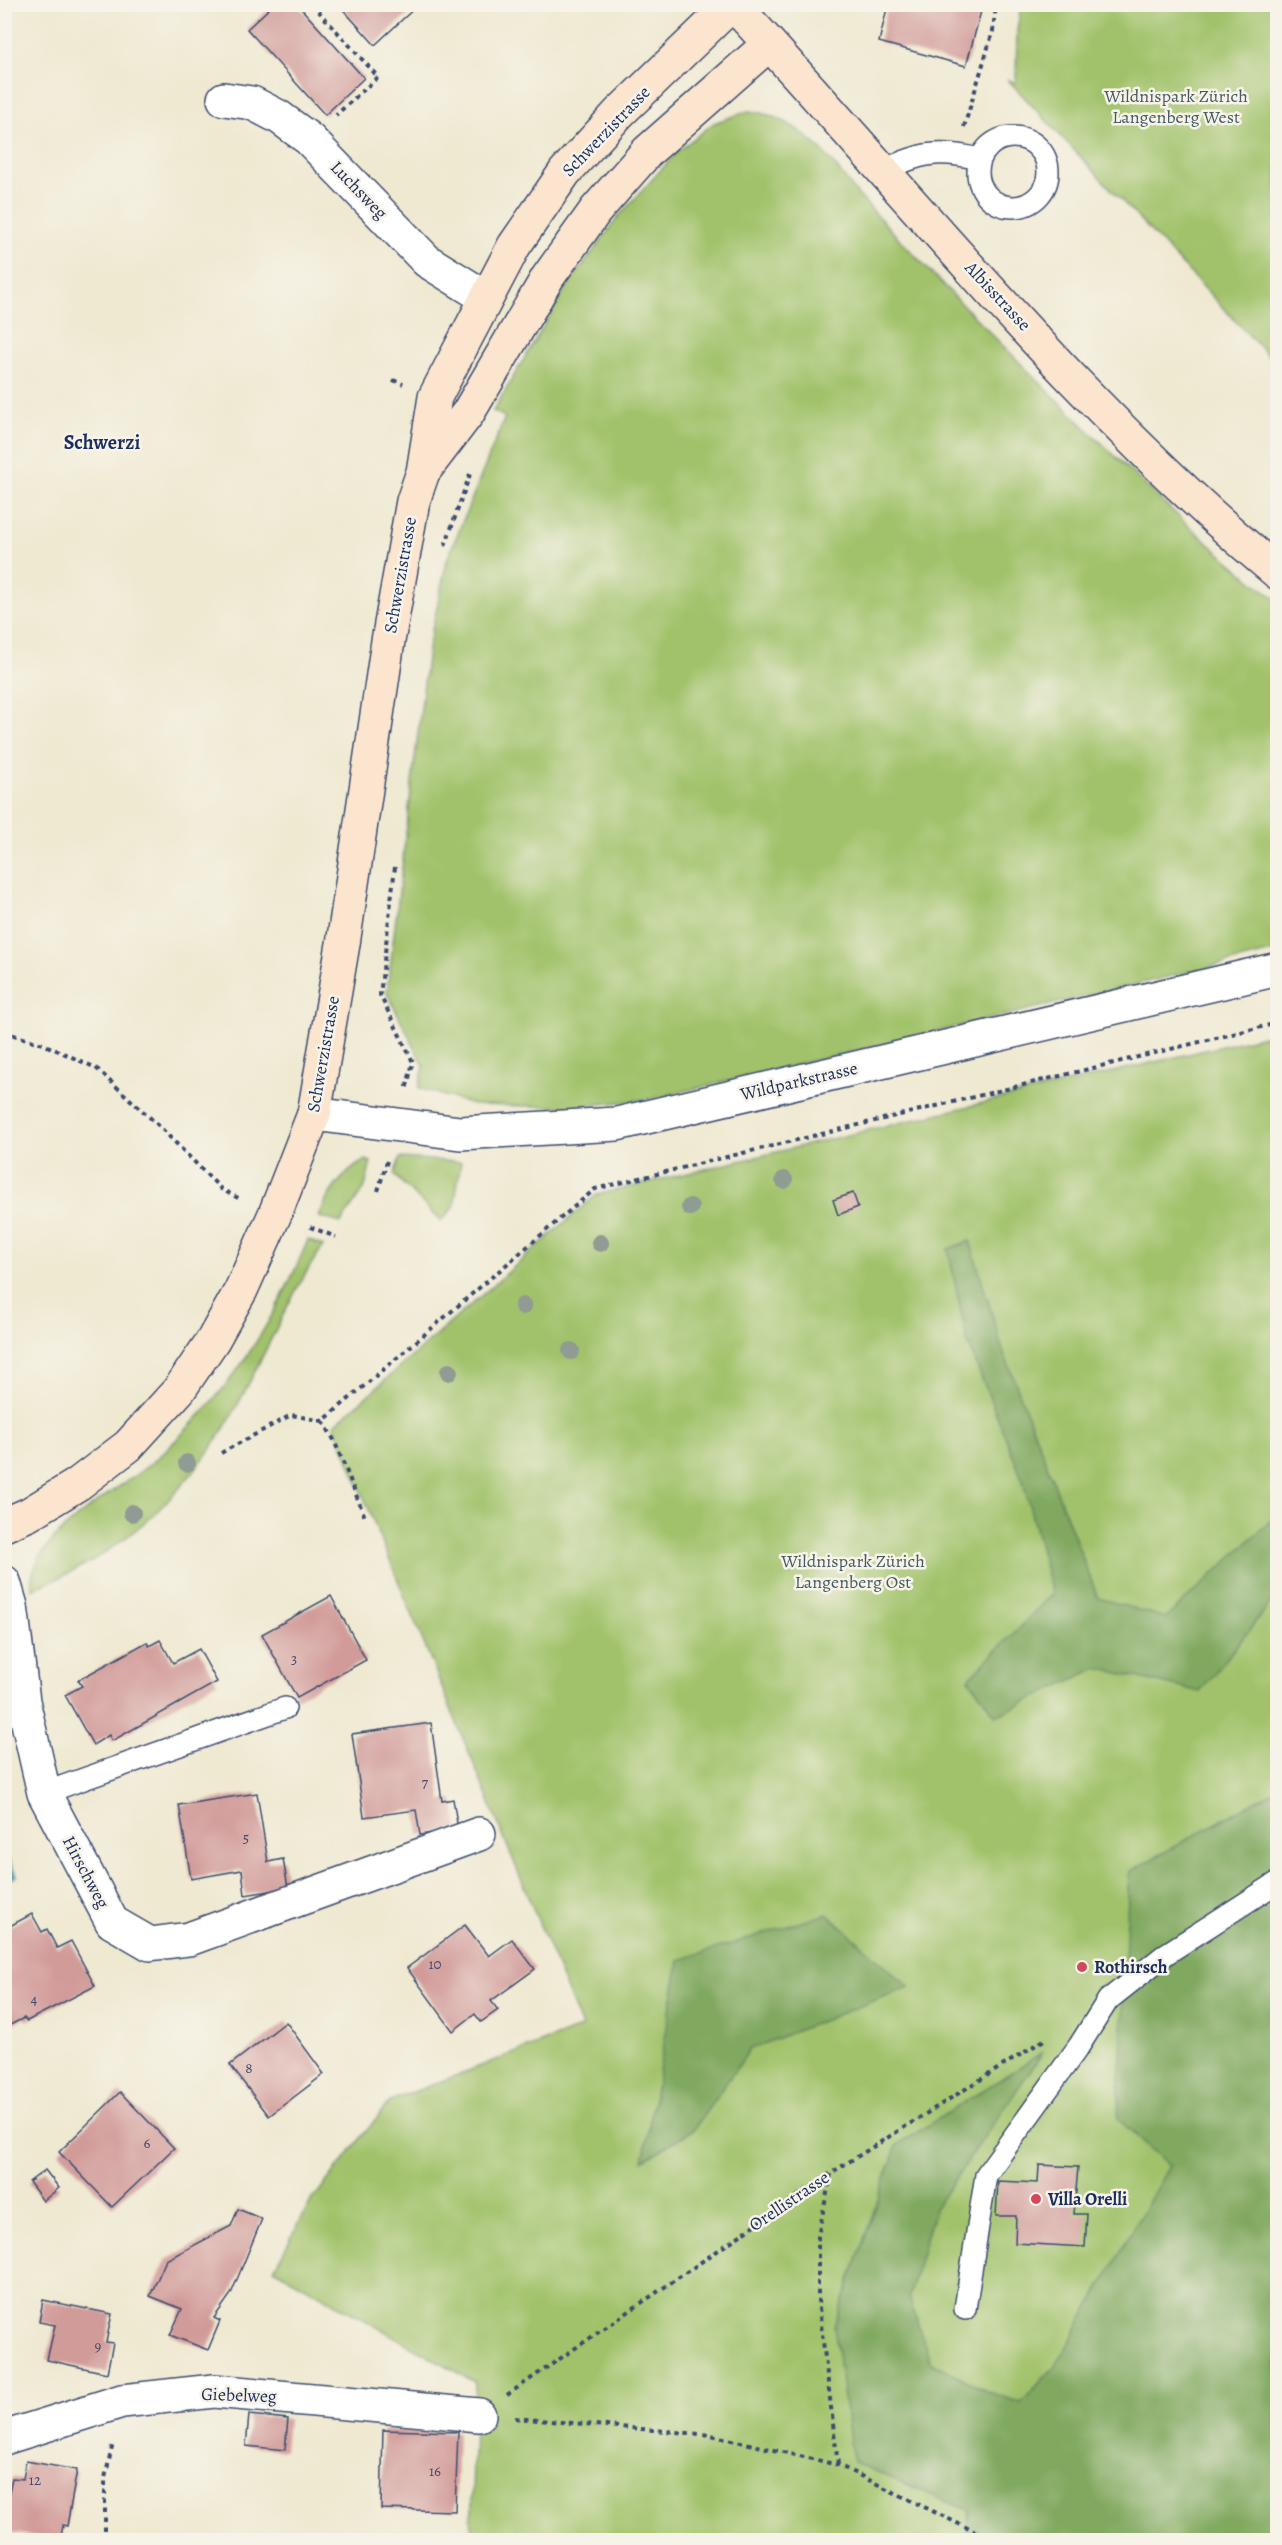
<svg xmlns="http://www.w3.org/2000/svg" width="1282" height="2545" viewBox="0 0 1282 2545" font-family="Alegreya,serif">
	<rect width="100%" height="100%" fill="#f7f3e8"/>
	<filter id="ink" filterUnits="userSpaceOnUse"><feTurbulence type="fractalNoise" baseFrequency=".0167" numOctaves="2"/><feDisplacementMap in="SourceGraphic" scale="12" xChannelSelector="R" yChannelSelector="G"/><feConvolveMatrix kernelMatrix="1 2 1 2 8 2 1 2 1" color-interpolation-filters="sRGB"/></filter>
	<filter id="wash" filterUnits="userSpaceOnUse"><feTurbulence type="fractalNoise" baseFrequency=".008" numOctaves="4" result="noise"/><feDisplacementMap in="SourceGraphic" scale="24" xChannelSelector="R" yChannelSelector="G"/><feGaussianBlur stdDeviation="1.35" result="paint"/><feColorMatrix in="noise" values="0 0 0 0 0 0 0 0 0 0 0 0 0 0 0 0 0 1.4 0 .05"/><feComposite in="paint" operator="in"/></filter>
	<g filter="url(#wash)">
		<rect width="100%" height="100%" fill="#efe9d1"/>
		<g fill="#a1c26a" stroke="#5e7864" stroke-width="1.5">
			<polygon points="1021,5 1277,5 1277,365 1007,79 1016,83 1017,31"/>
			<path d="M748 111C777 113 803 131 822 151 836 165 847 182 860 197 933 276 1008 352 1085 427 1147 487 1209 548 1277 600V951L651 1099 570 1107 475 1105 419 1088 424 1066 387 993 428 649 447 560 505 417 493 411 565 290 618 217 679 150 714 123Z"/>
			<polygon points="1277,1033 1277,2540 471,2540 475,2382 274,2269 310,2203 390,2101 582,2027 334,1425 596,1195"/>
			<polygon points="400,1158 461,1162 454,1207 441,1221 394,1175"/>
			<path d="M366 1160 371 1162 365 1187 341 1223 319 1217C328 1192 343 1172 366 1160Z"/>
			<path d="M308 1240 323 1246C286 1300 264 1359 232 1415 187 1494 118 1558 32 1589 25 1540 117 1491 149 1465 171 1447 191 1425 210 1404 252 1357 284 1298 308 1240Z"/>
		</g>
		<g fill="#80a85e" stroke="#4e6c5e" stroke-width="1.5">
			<polygon points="970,1241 1002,1348 1098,1598 1166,1618 1277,1515 1277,1595 1200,1692 1097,1668 996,1716 969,1679 1052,1594 1023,1481 967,1341 948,1249"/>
			<polygon points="1277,1789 1277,2540 966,2540 970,2511 853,2462 834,2326 897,2145 1043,2052 935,2208 909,2297 930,2361 988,2392 1021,2403 1057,2364 1169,2166 1118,2119 1129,1872"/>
			<polygon points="827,1914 909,1987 750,2049 694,2129 643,2161 679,1960"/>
		</g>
		<polygon fill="#3bacb4" stroke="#2b6e89" stroke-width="1.5" points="8,1858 16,1876 5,1882 5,1860"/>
		<g id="blocks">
			<g fill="#d19b9a">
				<polygon points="274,4 297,4 364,78 325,115 247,29"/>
				<polygon points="338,4 419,4 375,45"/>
				<polygon points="888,4 983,4 966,66 879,42"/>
				<polygon points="853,1193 858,1207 838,1215 833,1200"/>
				<polygon points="331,1596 366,1660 297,1698 262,1634"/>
				<polygon points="160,1640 173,1663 199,1649 217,1682 112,1741 109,1735 93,1745 65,1695 82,1686 78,1680 147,1642 149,1646"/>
				<polygon points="431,1723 442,1801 453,1799 458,1829 420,1835 416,1810 364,1817 352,1734"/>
				<polygon points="257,1793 268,1862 283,1859 288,1888 245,1895 242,1870 191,1879 179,1805"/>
				<polygon points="32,1914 42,1932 47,1929 57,1948 71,1941 95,1986 27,2021 24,2018 4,2028 4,1929"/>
				<polygon points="465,1925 489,1956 512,1939 535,1969 491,2001 498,2010 481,2022 475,2014 453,2031 407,1968"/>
				<polygon points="286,2022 324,2074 269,2116 230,2065"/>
				<polygon points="120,2092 174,2148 112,2207 59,2152"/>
				<polygon points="1039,2165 1078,2167 1074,2214 1087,2214 1085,2247 1015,2243 1016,2216 996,2216 998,2181 1038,2183"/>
				<polygon points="45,2170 59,2188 43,2201 29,2182"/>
				<polygon points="238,2209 262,2219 231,2294 214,2318 220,2321 208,2350 170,2335 182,2309 150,2296 166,2260 231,2226"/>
				<polygon points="43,2300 112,2314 106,2342 113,2343 107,2373 47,2360 55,2325 39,2322"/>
				<polygon points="249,2415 288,2419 285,2450 246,2446"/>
				<polygon points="383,2430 458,2432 455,2511 381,2509"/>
				<polygon points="26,2461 77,2470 67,2526 63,2525 60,2540 4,2532 4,2515 12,2478 23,2479"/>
			</g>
		</g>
	</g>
	<g filter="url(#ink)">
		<use href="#blocks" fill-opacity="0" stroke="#3b4b6f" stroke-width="1.5"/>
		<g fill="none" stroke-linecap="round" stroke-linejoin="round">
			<g stroke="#3b4b6f" stroke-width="24">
				<g id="service">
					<circle cx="1013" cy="172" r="35"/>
					<path d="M882 171C920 153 938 149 979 159"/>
					<polyline points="44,1793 285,1708"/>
					<polyline points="965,2309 986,2175 1079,2046 1108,2000 1166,1954 1278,1882"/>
				</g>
			</g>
			<g stroke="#3b4b6f" stroke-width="36">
				<g id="minor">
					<polyline points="224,99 252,103 279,117 309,139 427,261 485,297"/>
					<polyline points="314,1114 460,1133 617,1124 1278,969"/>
					<polyline points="4,1582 11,1606 23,1701 44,1793 112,1922 150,1944 189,1939 479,1834"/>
					<polyline points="4,2438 122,2401 214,2391 479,2415"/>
				</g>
			</g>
			<g stroke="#3b4b6f" stroke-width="36">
				<g id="secondary">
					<path d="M733 4C911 196 1076 405 1278 573"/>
					<polyline points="426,468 468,413 548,277 596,210 648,151 769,44"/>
					<polyline points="4,1525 29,1514 78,1484 128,1446 179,1390 213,1340 241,1290 275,1214 314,1114 343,944 388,641 413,501 423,472 435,397 514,246 565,172 619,113 732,4"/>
				</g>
			</g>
			<g stroke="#3b4b6f" stroke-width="4" stroke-dasharray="4.5 4.5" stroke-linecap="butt">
				<polyline points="312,4 378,77 336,115"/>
				<polyline points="964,127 993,31 996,4"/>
				<polyline points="393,380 403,384"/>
				<polyline points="445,546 470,474"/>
				<polyline points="395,867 380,995 413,1062 406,1090"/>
				<polyline points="4,1032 43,1044 96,1068 158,1125 221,1189 242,1200"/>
				<polyline points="378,1191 387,1161"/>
				<polyline points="310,1227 336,1237"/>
				<polyline points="323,1421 334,1440 365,1517"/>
				<polyline points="221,1453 291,1415 323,1421 595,1189 1278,1023"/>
				<polyline points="831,2174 818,2236 818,2300 838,2465"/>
				<polyline points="507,2395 831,2173 1044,2040"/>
				<polyline points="515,2418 711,2435 838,2465 992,2540"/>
				<polyline points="105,2540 105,2478 113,2443"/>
			</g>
			<use href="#service" stroke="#fff" stroke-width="21"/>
			<use href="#minor" stroke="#fff" stroke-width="33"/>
			<use href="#secondary" stroke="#fce5cf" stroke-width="33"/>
		</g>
		<g fill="#909b94">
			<circle cx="784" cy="1180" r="9"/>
			<circle cx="690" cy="1207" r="9"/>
			<circle cx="600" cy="1243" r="9"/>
			<circle cx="523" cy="1306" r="9"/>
			<circle cx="571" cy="1351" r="9"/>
			<circle cx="449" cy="1372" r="9"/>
			<circle cx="187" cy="1463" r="9"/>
			<circle cx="132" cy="1513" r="9"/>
		</g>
	</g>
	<g fill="#d1495b" stroke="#f7f3e8" stroke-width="2">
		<circle cx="1082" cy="1967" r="6"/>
		<circle cx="1036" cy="2199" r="6"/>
	</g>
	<g text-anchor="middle" stroke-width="5" stroke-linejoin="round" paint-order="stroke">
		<g font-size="15" fill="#484a6d">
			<text x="294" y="1664">3</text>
			<text x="425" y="1788">7</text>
			<text x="246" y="1843">5</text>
			<text x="435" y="1969">10</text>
			<text x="34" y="2004">4</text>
			<text x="249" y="2073">8</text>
			<text x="147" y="2148">6</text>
			<text x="98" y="2351">9</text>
			<text x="435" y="2476">16</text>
			<text x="35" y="2485">12</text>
		</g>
		<g font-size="18" fill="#435b62" stroke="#f7f3e8">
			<text x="1176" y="102">Wildnispark Zürich<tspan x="1176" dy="21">Langenberg West</tspan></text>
			<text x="853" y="1567">Wildnispark Zürich<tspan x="853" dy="21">Langenberg Ost</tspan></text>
		</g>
		<g font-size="18" fill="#1b2f5e" stroke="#f7f3e8">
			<text transform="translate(606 131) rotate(-46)" y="6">Schwerzistrasse</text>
			<text transform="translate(359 190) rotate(46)" y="6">Luchsweg</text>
			<text transform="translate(998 296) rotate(47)" y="6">Albisstrasse</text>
			<text transform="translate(400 575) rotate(-80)" y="6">Schwerzistrasse</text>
			<text transform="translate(323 1054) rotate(-80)" y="6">Schwerzistrasse</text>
			<text transform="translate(799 1081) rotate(-13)" y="6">Wildparkstrasse</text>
			<text transform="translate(86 1872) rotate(62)" y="6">Hirschweg</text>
			<text transform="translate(789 2201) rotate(-34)" y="6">Orellistrasse</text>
			<text transform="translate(239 2395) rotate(2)" y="6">Giebelweg</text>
		</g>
		<g font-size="18" font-weight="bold" fill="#1b2f5e" stroke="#f7f3e8" text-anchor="start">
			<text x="1094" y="1973">Rothirsch</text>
			<text x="1048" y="2205">Villa Orelli</text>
		</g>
		<g font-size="20" font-weight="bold" fill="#1b2f5e" stroke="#f7f3e8">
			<text x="102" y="449">Schwerzi</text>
		</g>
	</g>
	<rect width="1282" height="2545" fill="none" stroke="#f7f3e8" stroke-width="24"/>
</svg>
